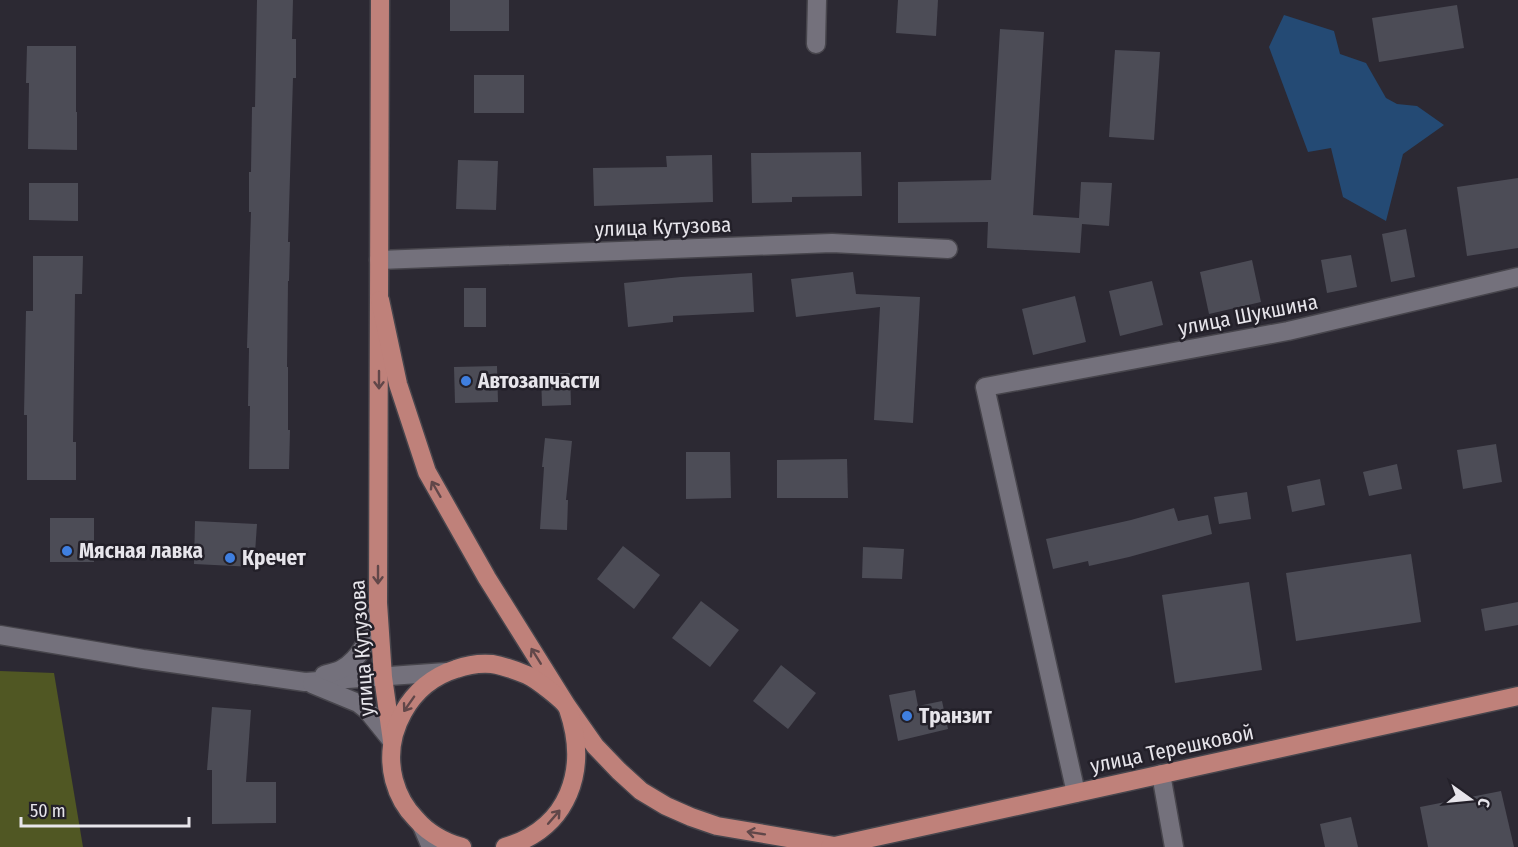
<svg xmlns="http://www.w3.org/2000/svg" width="1518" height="847" viewBox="0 0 1518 847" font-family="'Fira Sans Condensed',sans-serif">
	<rect width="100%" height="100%" fill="#2c2933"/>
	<polygon fill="#505723" points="0,671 54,673 83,847 0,847"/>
	<polygon fill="#244a74" points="1284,15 1334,31 1340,54 1366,63 1386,98 1397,104 1417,106 1444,125 1403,154 1386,221 1343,197 1331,148 1308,152 1269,47"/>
	<g fill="#4c4c56">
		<polygon points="257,0 293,0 292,39 296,39 296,78 293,78 288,242 290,242 289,281 288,281 287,367 288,367 288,430 290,430 289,469 249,469 250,406 248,406 249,348 247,348 251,212 249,212 249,172 251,172 252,107 255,107"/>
		<rect x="450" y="0" width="59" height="31"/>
		<polygon points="898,0 938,0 936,36 896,33"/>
		<polygon points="1457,5 1464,48 1379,62 1372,18"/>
		<polygon points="1000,29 1044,32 1033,215 1079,218 1081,182 1112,183 1109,226 1082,224 1080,253 987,248 988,222 898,223 898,182 991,180"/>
		<polygon points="27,46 76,46 76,112 77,112 77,150 28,149 29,83 26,83"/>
		<polygon points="1115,50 1160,52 1154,140 1109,137"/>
		<rect x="474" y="75" width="50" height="38"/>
		<polygon points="861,152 862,196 792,197 792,202 752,203 751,153"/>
		<polygon points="712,155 713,202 594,206 593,168 667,167 666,156"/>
		<polygon points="458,160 498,161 496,210 456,209"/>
		<polygon points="1518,178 1518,248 1467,256 1457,187"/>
		<polygon points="29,183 78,183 78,221 29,220"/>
		<polygon points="1406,229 1415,277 1391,282 1382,234"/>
		<polygon points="1351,255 1357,287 1327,293 1321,260"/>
		<polygon points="33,256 83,256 82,294 75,294 73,442 76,442 76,480 27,480 27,415 24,415 26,311 33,311"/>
		<polygon points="1252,260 1261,302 1209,314 1200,272"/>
		<polygon points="853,272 856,294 920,297 913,423 874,420 880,307 796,317 791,279"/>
		<polygon points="752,273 754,312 673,316 673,322 628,327 624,283 681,277"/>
		<polygon points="1152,281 1163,325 1120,336 1109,291"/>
		<rect x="464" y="288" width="22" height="39"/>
		<polygon points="1075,296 1086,342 1033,355 1022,309"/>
		<polygon points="497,366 498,402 455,403 454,367"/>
		<polygon points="570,373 571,405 542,406 541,374"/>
		<polygon points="545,438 572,441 566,500 568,500 567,530 540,529 544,467 542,467"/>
		<polygon points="1496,444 1502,482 1463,489 1457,450"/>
		<polygon points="686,452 730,452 731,498 686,499"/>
		<polygon points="847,459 848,498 777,498 777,460"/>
		<polygon points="1397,464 1402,489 1369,496 1363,472"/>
		<polygon points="1320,479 1325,505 1292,512 1287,486"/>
		<polygon points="1247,492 1251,519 1219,524 1214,497"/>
		<polygon points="1174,508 1178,521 1208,515 1212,534 1129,557 1089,566 1088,561 1053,569 1046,539 1131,520"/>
		<rect x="50" y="518" width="44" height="44"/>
		<polygon points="195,521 257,524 254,567 194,564"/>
		<polygon points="623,546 660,575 634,609 597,579"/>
		<polygon points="863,547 904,549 902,579 862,578"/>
		<polygon points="1411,554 1421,622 1296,641 1286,573"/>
		<polygon points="1249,582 1262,670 1175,683 1162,595"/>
		<polygon points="701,601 739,630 710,667 672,638"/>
		<polygon points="1518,602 1518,625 1485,631 1481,609"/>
		<polygon points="781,665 816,693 788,729 753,701"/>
		<polygon points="915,690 918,706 942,701 948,729 898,741 889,695"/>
		<polygon points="212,707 251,710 246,782 276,782 276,823 212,824 212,770 207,770"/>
		<polygon points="1501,791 1514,847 1428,847 1420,807"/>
		<polygon points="1351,817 1358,847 1325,847 1320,824"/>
	</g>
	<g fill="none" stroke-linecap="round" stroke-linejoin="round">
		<g stroke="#47454c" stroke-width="21">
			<g id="street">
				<polyline points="816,44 817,0"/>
				<polyline points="379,260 832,243 948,249"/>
				<polyline points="1161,774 1174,847"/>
				<polyline points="1076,793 985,387 1288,331 1518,277"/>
				<polyline points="422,826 431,847"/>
			</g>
		</g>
		<g stroke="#47454c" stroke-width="21">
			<g id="secondary">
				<polyline points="0,635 143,659 305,682 446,672"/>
				<path d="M324 675C330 673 337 672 342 669 363 657 372 633 377 611"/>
				<polyline points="312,684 358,703 367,710 392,741"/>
			</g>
		</g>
		<g stroke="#47454c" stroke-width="21">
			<g id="primary">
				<polyline points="380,0 378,603 383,677 392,741"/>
				<polyline points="380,300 398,384 427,472 487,578 567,706 595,746 619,771 641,791 666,806 691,817 717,826 835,846"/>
				<path d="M462 847C444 842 428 833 416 819 405 808 398 795 394 780 382 733 410 683 456 669 467 665 480 663 492 664 504 666 515 670 527 675 536 679 565 701 568 709 589 770 569 828 505 847"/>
				<polyline points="830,847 1518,696"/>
			</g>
		</g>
		<use href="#street" stroke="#74717c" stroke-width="18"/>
		<use href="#secondary" stroke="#74717c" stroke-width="18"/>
		<use href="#primary" stroke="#bf817a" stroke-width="18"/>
	</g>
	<defs><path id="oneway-shaft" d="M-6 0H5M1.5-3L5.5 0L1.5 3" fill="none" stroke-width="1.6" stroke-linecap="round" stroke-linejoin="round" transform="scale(1.5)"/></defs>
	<g stroke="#614749">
		<use href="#oneway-shaft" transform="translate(379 380) rotate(90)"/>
		<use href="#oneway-shaft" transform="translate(436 489) rotate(-120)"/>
		<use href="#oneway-shaft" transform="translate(378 575) rotate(90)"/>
		<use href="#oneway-shaft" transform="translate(536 656) rotate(-122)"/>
		<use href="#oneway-shaft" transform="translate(409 704) rotate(125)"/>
		<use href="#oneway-shaft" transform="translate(554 817) rotate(-49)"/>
		<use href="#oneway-shaft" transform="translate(756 833) rotate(-171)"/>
	</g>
	<g fill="#3f7fe0" stroke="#232029" stroke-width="2">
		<circle cx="466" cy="381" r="6"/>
		<circle cx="67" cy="551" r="6"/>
		<circle cx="230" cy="558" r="6"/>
		<circle cx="907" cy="716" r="6"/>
	</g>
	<g text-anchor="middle" stroke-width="5" stroke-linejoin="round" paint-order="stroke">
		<g font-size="21" fill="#e7e5eb" stroke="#232029">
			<text transform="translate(663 227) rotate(-2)" y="7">улица Кутузова</text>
			<text transform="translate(1248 315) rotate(-11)" y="7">улица Шукшина</text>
			<text transform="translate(362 648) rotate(-94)" y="7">улица Кутузова</text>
			<text transform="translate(1172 749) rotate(-12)" y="7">улица Терешковой</text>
		</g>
		<g font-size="21" font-weight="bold" fill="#e7e5eb" stroke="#232029" text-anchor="start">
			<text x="478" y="388">Автозапчасти</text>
			<text x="79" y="558">Мясная лавка</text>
			<text x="242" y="565">Кречет</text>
			<text x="919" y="723">Транзит</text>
		</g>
	</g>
	<g transform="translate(1470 799) rotate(105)" stroke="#232029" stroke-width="4.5" paint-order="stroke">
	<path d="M0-4.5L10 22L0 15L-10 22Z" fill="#e7e5eb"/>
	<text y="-9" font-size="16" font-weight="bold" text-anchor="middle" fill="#e7e5eb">С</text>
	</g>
	<path d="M21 817v9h168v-9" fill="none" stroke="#e7e5eb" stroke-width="3"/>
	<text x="30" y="817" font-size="18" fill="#e7e5eb" stroke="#232029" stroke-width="4.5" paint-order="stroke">50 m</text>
</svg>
